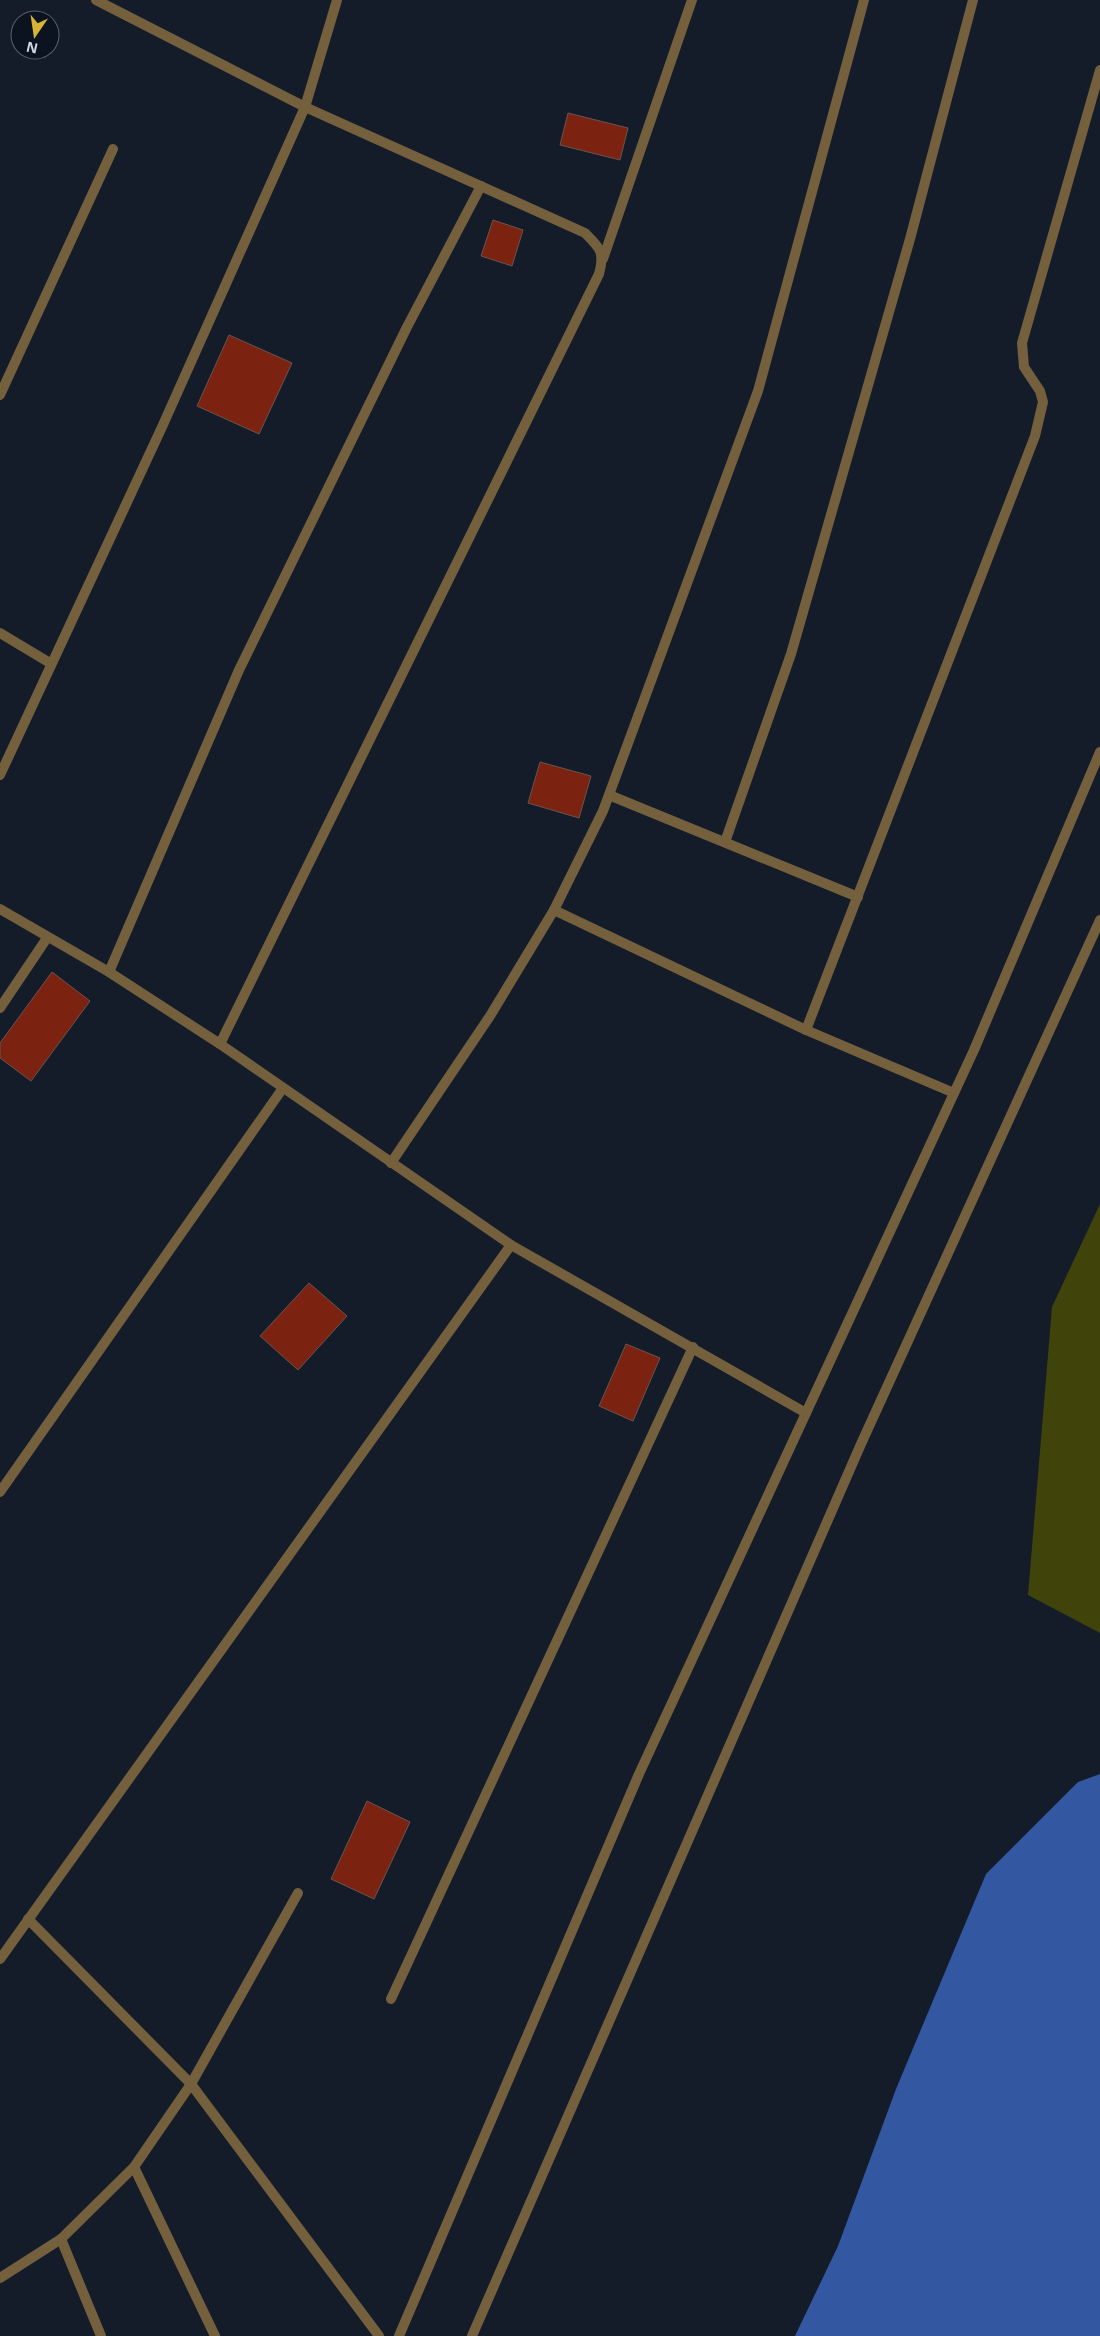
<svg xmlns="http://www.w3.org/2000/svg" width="1100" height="2336" viewBox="0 0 1100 2336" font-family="'Open Sans',sans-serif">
	<rect width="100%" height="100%" fill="#141c2a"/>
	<polygon fill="#41440a" points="1100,1204 1100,1633 1028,1595 1052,1307"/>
	<polygon fill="#3357a1" points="1100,1774 1100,2336 795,2336 838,2246 896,2089 986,1874 1078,1782"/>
	<g fill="#7b2310" stroke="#6a544f">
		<polygon points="568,113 628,128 620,160 560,145"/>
		<polygon points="493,220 523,230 512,266 481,256"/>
		<polygon points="229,335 292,363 259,434 197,406"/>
		<polygon points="540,762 591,776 579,818 528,803"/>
		<polygon points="52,972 90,1001 31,1081 0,1058 0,1043"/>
		<polygon points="309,1283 347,1316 298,1370 260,1336"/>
		<polygon points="626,1344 660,1358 633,1421 599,1406"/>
		<polygon points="367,1801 410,1822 374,1899 331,1879"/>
	</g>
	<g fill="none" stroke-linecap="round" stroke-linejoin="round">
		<g stroke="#74603d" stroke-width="10">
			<path d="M96 0 305 107 585 233C600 248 605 252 599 274L220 1044"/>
			<polyline points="603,259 692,0"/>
			<polyline points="0,395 113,149"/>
			<polyline points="0,633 50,663"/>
			<polyline points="0,775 162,427 305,107 337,0"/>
			<polyline points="609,795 858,897"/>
			<polyline points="725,842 791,654 910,239 973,0"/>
			<polyline points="0,909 109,972 220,1044 511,1245 806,1413"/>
			<polyline points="554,910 806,1030 954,1093"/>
			<polyline points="109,972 239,670 407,327 481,186"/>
			<polyline points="0,1008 47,938"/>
			<polyline points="806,1030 1035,436 1043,402 1040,391 1024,367 1022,343 1100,70"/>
			<polyline points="391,1163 490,1016 554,910 603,811 758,391 864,0"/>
			<polyline points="0,1492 283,1088"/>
			<polyline points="28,1919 191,2084 379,2336"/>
			<polyline points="0,1959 511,1245"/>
			<polyline points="391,1999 693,1347"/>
			<polyline points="134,2167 215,2336"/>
			<polyline points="61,2239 101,2336"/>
			<polyline points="0,2278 61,2239 134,2167 191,2084 298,1893"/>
			<polyline points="399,2336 639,1774 974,1050 1100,752"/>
		</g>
		<polyline stroke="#74603d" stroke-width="10" points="472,2336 861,1444 1100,920"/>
	</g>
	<g transform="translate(35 35) rotate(193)"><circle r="24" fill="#0b1321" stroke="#5b626f"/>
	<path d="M0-4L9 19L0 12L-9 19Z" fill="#d8b434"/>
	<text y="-8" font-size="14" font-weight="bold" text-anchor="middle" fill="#d3d9e3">N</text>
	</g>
</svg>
